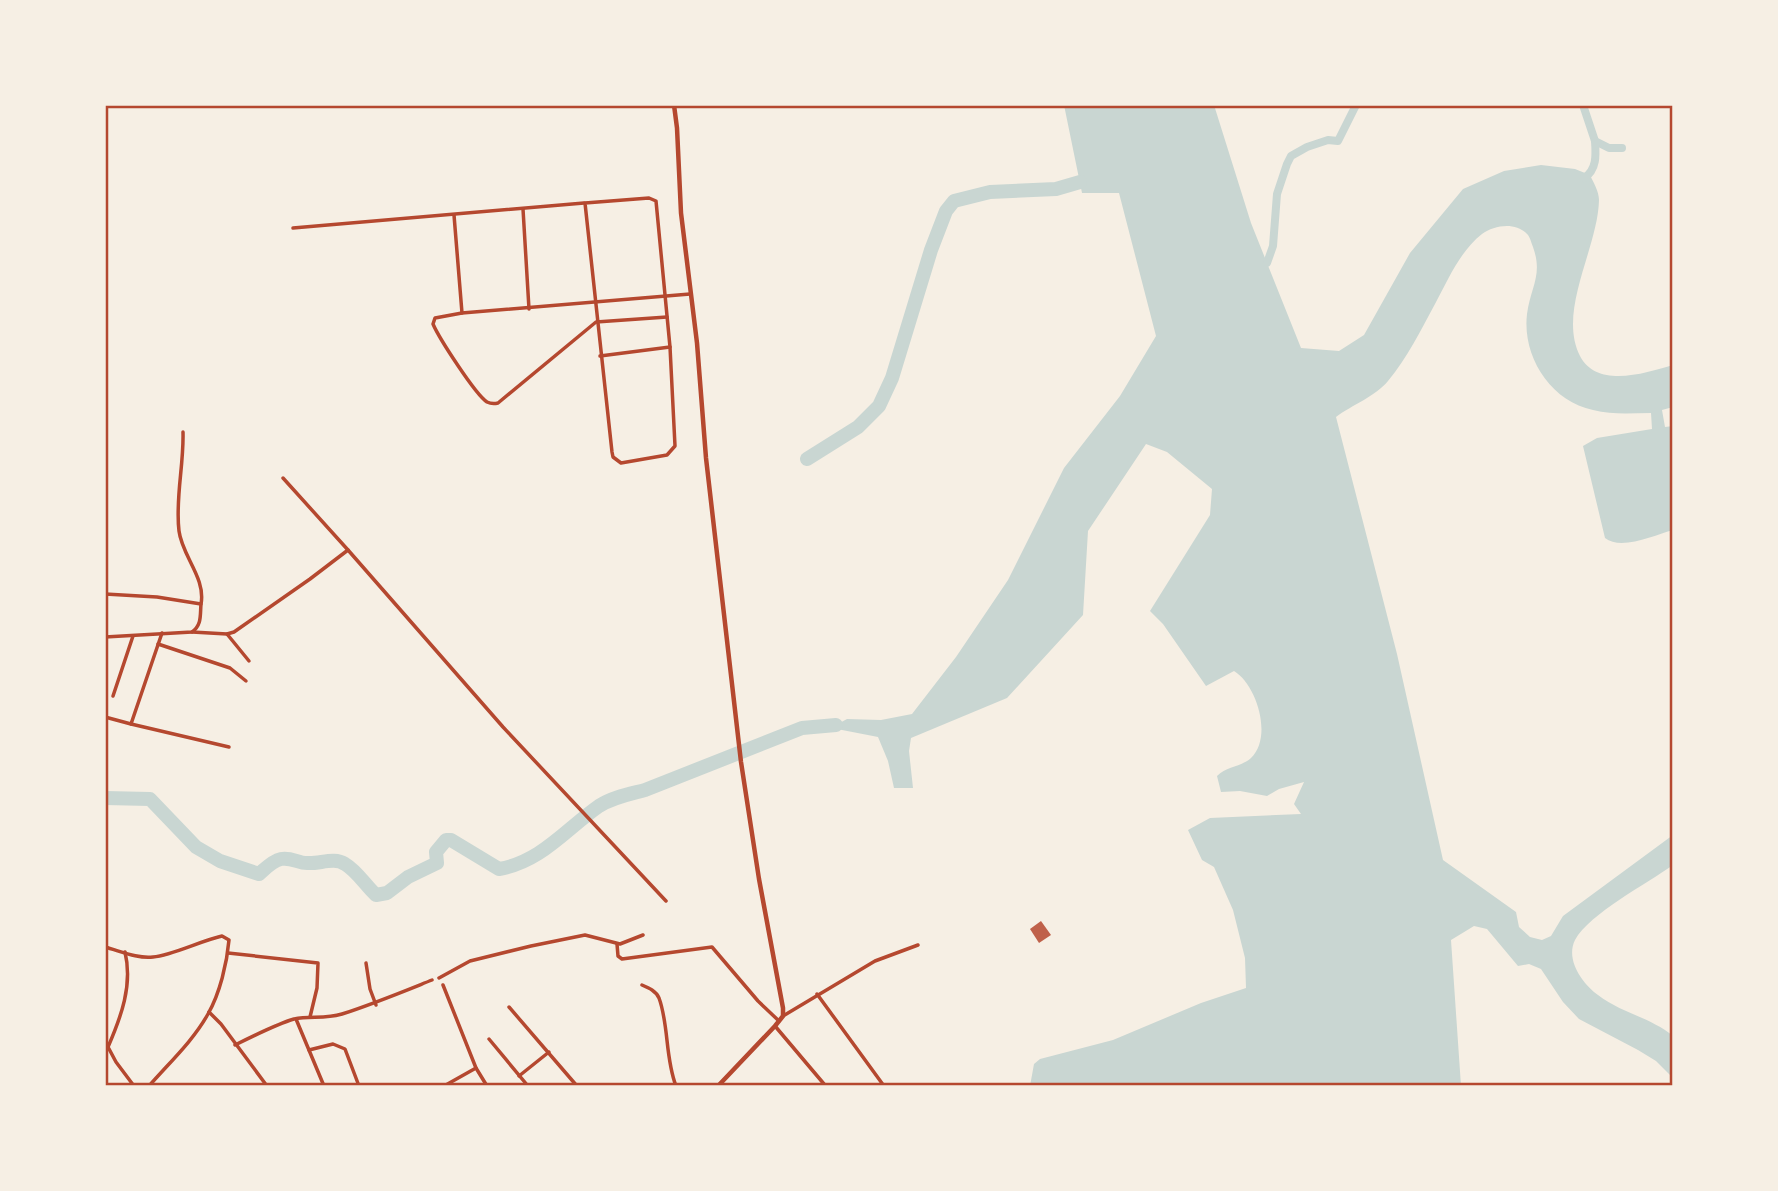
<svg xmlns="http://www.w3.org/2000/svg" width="1778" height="1191" viewBox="0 0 1778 1191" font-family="'Asap Condensed',sans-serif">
	<rect width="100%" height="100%" fill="#f6efe4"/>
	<path fill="#c9d6d2" d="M1064 105H1214L1251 223 1301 348 1339 351 1364 335 1410 253 1463 189 1504 171 1541 165 1575 169 1590 175C1593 182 1599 191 1599 200 1598 248 1557 311 1580 356 1597 389 1646 373 1673 365V407L1662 410 1665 427 1673 426V530C1655 535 1621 551 1605 538L1583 446 1597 438 1652 429 1651 413C1631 413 1613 415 1593 410 1550 401 1522 356 1527 314 1531 286 1543 275 1533 247 1531 242 1530 236 1526 233 1515 222 1494 225 1482 234 1460 251 1448 280 1435 304 1421 330 1407 358 1388 381 1376 396 1352 405 1336 417L1397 654 1443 860 1516 912 1519 927 1530 937 1542 940 1551 936 1563 916 1673 835V865C1648 883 1589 914 1575 940 1565 960 1583 984 1598 995 1621 1013 1650 1017 1673 1036V1078L1656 1061 1638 1050 1579 1019 1563 1002 1541 969 1529 964 1518 966 1487 929 1474 926 1451 940 1461 1086H1030L1034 1064 1040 1059 1113 1040 1201 1003 1246 988 1245 958 1233 910 1214 867 1202 860 1188 830 1210 818 1301 814 1294 804 1304 782 1279 789 1267 796 1240 791 1221 792 1217 776C1227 766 1241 767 1251 758 1273 737 1257 685 1234 671L1206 686 1163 624 1150 611 1210 515 1212 489 1167 452 1146 444 1088 531 1083 615 1007 698 911 738 909 751 913 788H894L888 761 878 737 837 729 836 725 847 719 881 720 912 714 956 657 1008 580 1064 468 1120 396 1156 336 1119 193H1082Z"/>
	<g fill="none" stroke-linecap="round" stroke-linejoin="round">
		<g stroke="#c9d6d2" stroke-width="8">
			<polyline points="1583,105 1595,141 1609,148 1622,148"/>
			<path d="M1584 178C1597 170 1596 155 1595 141"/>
			<polyline points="1267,263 1273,246 1277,194 1287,164 1291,156 1307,147 1328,140 1338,141 1356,105"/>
		</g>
		<g stroke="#c9d6d2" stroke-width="14">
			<polyline points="807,459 858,427 879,406 892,378 931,250 946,211 954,201 990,192 1056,189 1080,182"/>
			<path d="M105 798 150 799 196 847 220 861 259 874C265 869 272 861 281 859 291 857 298 863 307 863 320 864 334 857 345 864 357 871 366 886 376 895L387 893 408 877 437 863 436 852 446 840H451L499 869C541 862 566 829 599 806 613 797 630 794 645 790L802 728 836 725"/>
		</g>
	</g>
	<polygon fill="#bf614a" points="1041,921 1051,935 1039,943 1030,929"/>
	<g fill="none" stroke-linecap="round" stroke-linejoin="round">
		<g stroke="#b5482f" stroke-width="3.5">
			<polygon points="649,198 656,201 670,347 675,446 667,455 621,463 613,457 612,452 585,203"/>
			<polyline points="523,209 529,309"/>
			<polyline points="454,215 462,313"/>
			<polyline points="293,228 584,203"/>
			<path d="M667 317 596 322 498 403C494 404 491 404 487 402 475 394 439 338 433 324L435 318 462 313 690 294"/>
			<polyline points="600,356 670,347"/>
			<path d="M183 432C184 465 175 499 179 531 182 556 206 578 201 604"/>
			<polyline points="348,550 503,727 666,901"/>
			<path d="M105 594 157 597 201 604C200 615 202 625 192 632L105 637"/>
			<polyline points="192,632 227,634 234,632 310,579 348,550 283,478"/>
			<polyline points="227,634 249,661"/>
			<polyline points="158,644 230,668 246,681"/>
			<polyline points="113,696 133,636"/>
			<polyline points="105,717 131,724 162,633"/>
			<polyline points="131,724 229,747"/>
			<polyline points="617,944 618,956 622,959 712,947 758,1001 779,1021"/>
			<path d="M105 947C120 951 138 959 153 957 173 955 200 941 222 936L229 940C227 963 220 993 208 1014 193 1041 169 1063 149 1086"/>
			<path d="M125 952C133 985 121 1017 108 1047L116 1062 134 1086"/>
			<polyline points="228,953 318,963 317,988 310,1017"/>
			<polyline points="366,963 370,989 376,1005"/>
			<polyline points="439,978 470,961 531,946 585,935 620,944 643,935"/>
			<polyline points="443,985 476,1068 487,1086"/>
			<path d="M642 985C649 988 656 991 659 998 669 1025 665 1058 676 1086"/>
			<polyline points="817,994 884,1086"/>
			<polyline points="509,1007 577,1086"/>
			<polyline points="209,1012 221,1024 267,1086"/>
			<polyline points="783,1016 875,961 918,945"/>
			<polyline points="296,1019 324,1086"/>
			<polyline points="775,1026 824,1084"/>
			<polyline points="489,1039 528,1086"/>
			<path d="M235 1045C249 1038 280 1023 294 1019 311 1016 326 1019 342 1014 373 1004 402 992 432 980"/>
			<polyline points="309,1050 333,1044 345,1049 359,1086"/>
			<polyline points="519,1076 549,1052"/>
			<polyline points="444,1086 476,1068"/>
		</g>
		<polyline stroke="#b5482f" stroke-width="4.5" points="674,105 677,128 681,213 697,343 706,458 741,762 759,879 783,1008 783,1016 775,1026 718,1086"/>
	</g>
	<rect width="1778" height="1191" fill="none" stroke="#f6efe4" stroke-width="214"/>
	<rect x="107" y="107" width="1564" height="977" fill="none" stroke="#b5482f" stroke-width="2.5"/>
</svg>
